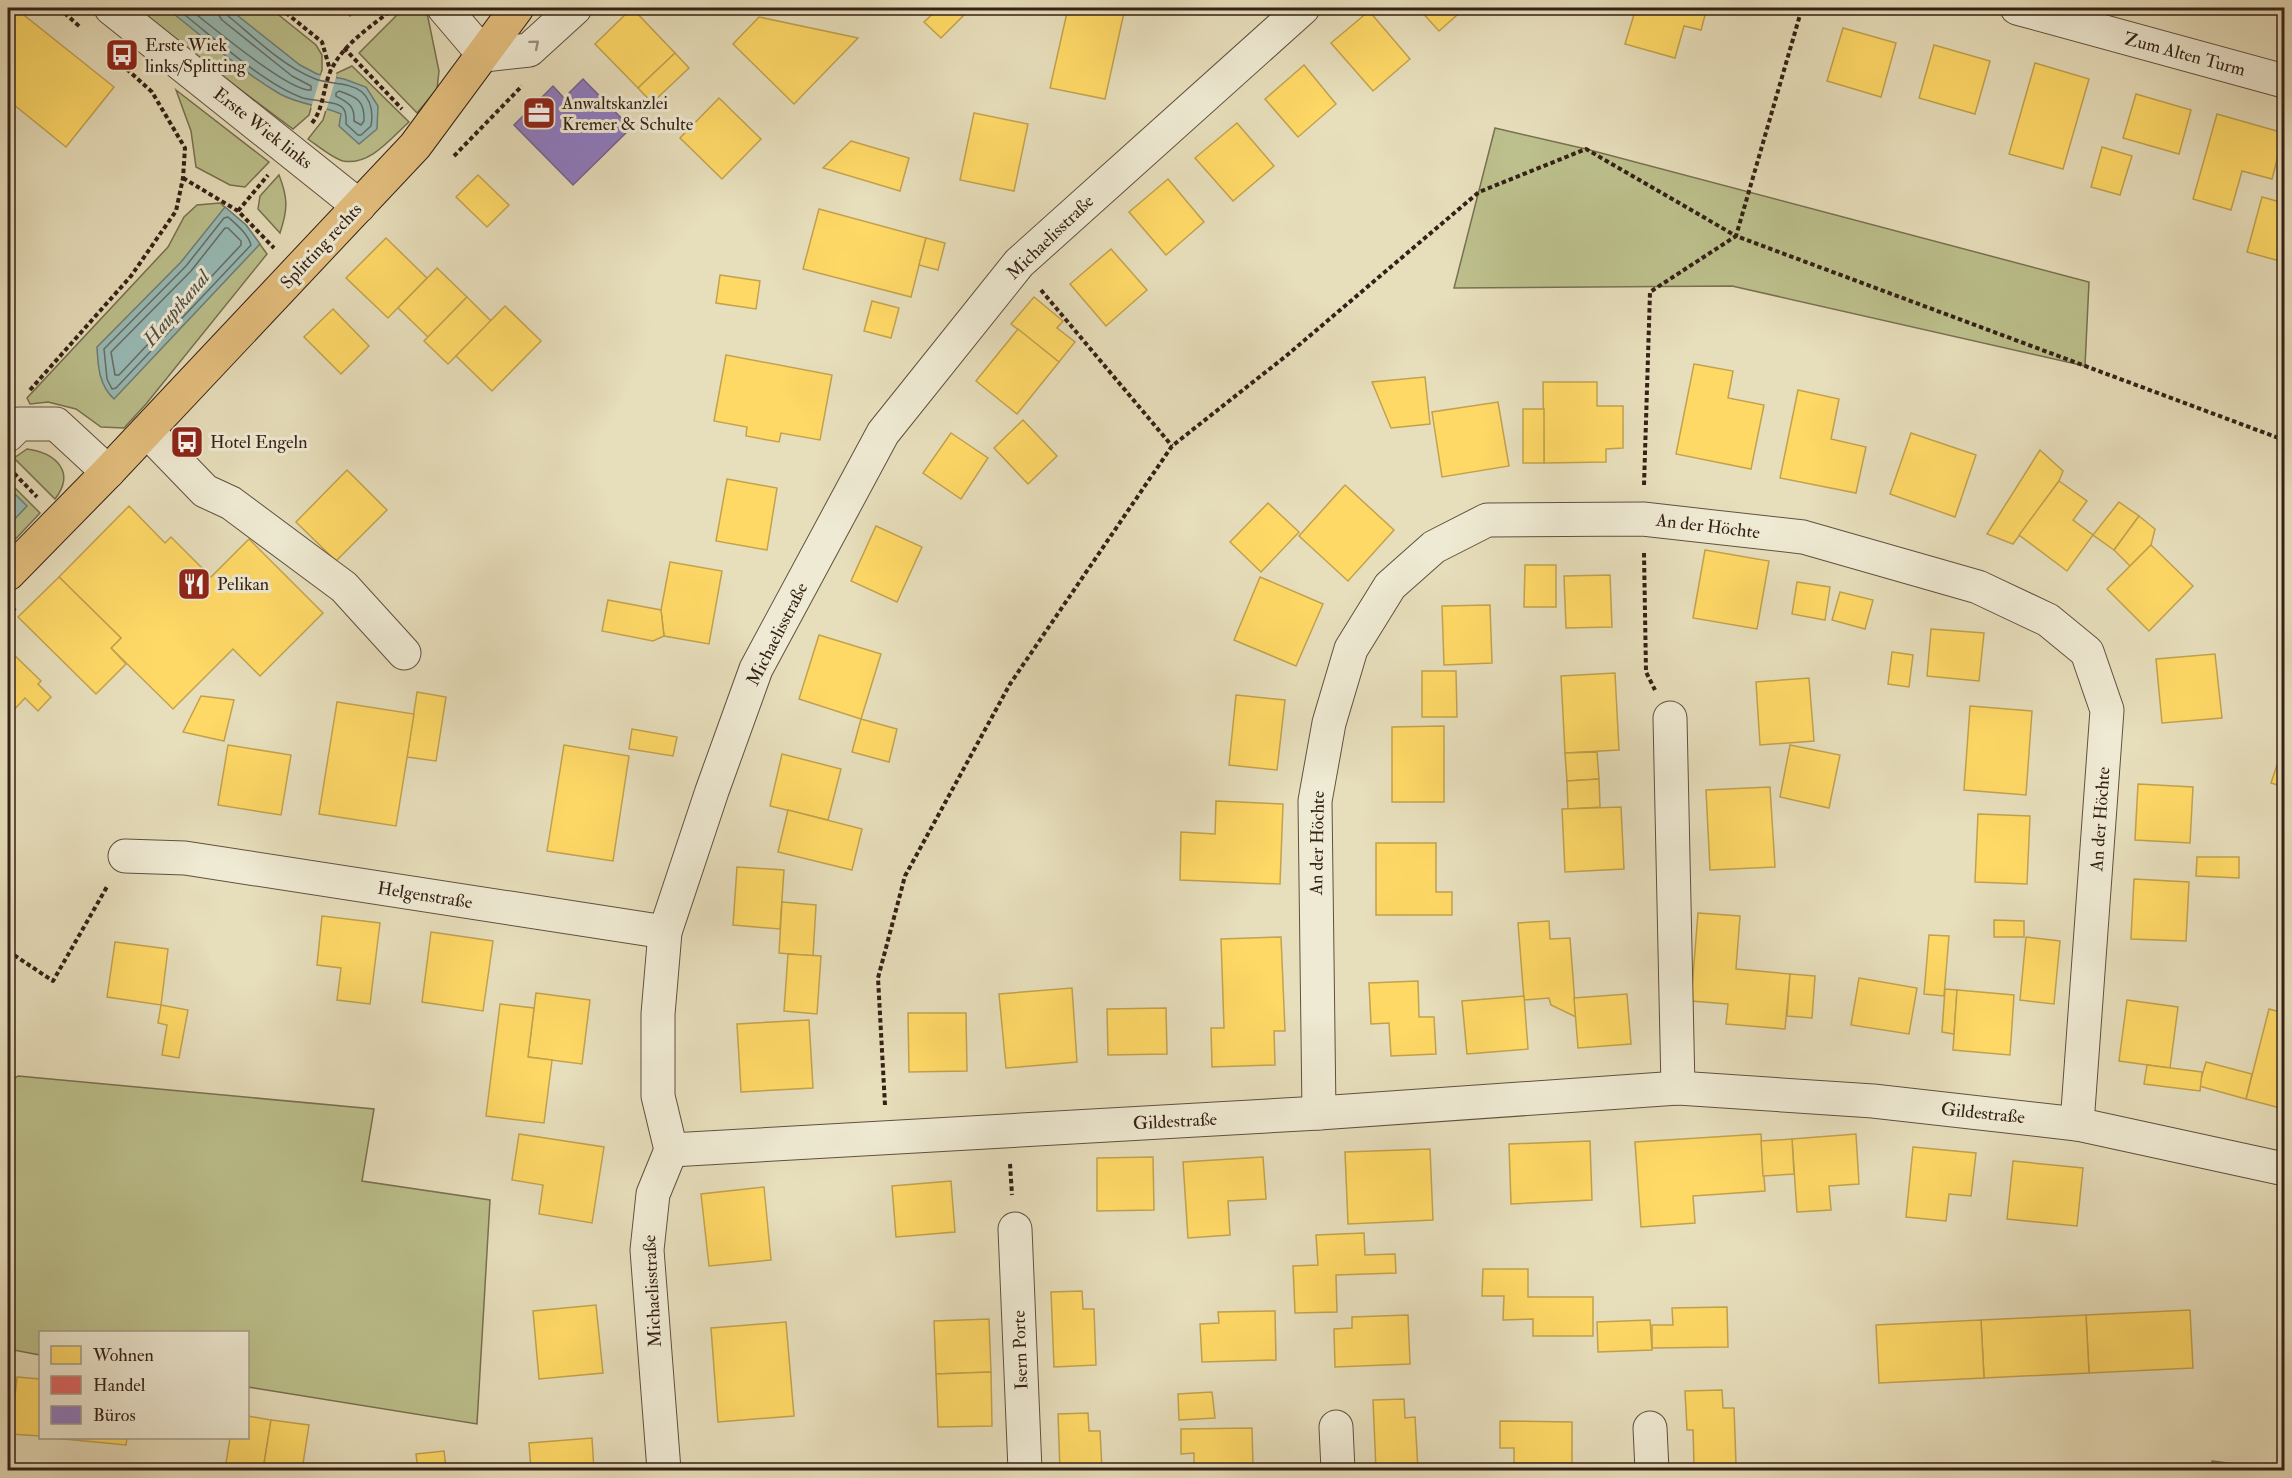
<svg xmlns="http://www.w3.org/2000/svg" width="2292" height="1478" viewBox="0 0 2292 1478" font-family="'IM FELL Double Pica',serif">
	<rect width="100%" height="100%" fill="#e7debb"/>
	<filter id="stains"><feTurbulence type="fractalNoise" baseFrequency=".00333" numOctaves="4"/><feColorMatrix values="0 0 0 0 .2 0 0 0 0 .09 0 0 0 0 .02 0 0 0 .5 -.17"/></filter>
	<radialGradient id="worn" r=".72"><stop offset=".6" stop-color="#630" stop-opacity="0"/><stop offset="1" stop-color="#630" stop-opacity=".3"/></radialGradient>
	<g fill="#bcc08c" stroke="#787051" stroke-width="1.5">
		<polygon points="130,8 270,8 316,45 322,55 322,70 309,115 293,129"/>
		<polygon points="404,8 426,8 439,71 437,89 417,113 359,53"/>
		<path d="M352 66 409 122C391 138 370 166 343 161 332 158 318 146 308 139L323 120 337 73Z"/>
		<polygon points="176,90 269,162 245,187 230,185 196,167 191,131"/>
		<polygon points="1495,128 1586,149 2089,282 2085,366 1732,286 1454,288"/>
		<path d="M279 175C288 198 288 209 280 233L258 209 260 196Z"/>
		<polygon points="220,203 246,225 267,254 146,404 124,428 101,427 76,409 48,402 30,404 27,398 168,247 184,217 197,205"/>
		<path d="M27 449C56 453 76 472 55 499L14 458Z"/>
		<polygon points="8,481 40,513 8,547"/>
		<polygon points="18,1076 374,1109 362,1181 490,1200 477,1424 248,1387 248,1332 40,1332 40,1355 8,1349 8,1083"/>
	</g>
	<g fill="#98bbb7" stroke="#707d77" stroke-width="1.5">
		<path d="M166 8H228L300 65 317 74 344 79 366 87 378 106 377 129 359 144 339 126 341 114C321 105 300 105 280 94 239 70 203 36 166 8Z"/>
		<path d="M225 207 246 225 260 244 114 399C99 385 98 367 97 347L181 262Z"/>
		<polygon points="15,494 27,506 8,526 8,495"/>
	</g>
	<polygon fill="#e7debb" points="322,72 337,74 326,111 311,108"/>
	<g fill="#ffd966" stroke="#c2a24e" stroke-width="1.5">
		<polygon points="8,8 15,8 114,87 66,147 8,100"/>
		<polygon points="632,8 675,53 638,88 595,44"/>
		<polygon points="939,8 971,8 941,38 924,22"/>
		<polygon points="1068,8 1125,8 1105,99 1050,88"/>
		<polygon points="1418,8 1465,8 1439,31"/>
		<polygon points="1636,8 1707,8 1701,30 1684,26 1675,58 1625,44"/>
		<polygon points="1369,11 1410,59 1373,91 1331,43"/>
		<polygon points="759,17 858,38 794,104 733,44"/>
		<polygon points="1843,28 1896,43 1881,97 1827,81"/>
		<polygon points="1934,45 1990,61 1975,114 1919,98"/>
		<polygon points="675,53 689,68 652,103 638,88"/>
		<polygon points="2035,63 2089,79 2063,169 2009,154"/>
		<polygon points="1304,65 1336,104 1298,137 1265,99"/>
		<polygon points="2136,94 2191,110 2179,154 2123,138"/>
		<polygon points="719,98 761,139 722,179 680,138"/>
		<polygon points="974,113 1028,124 1014,191 960,180"/>
		<polygon points="2217,114 2284,133 2272,179 2242,171 2231,210 2193,199"/>
		<polygon points="1237,123 1274,166 1233,201 1195,158"/>
		<polygon points="851,141 909,158 900,191 823,168"/>
		<polygon points="2102,147 2132,156 2120,195 2091,187"/>
		<polygon points="478,175 509,205 487,227 456,197"/>
		<polygon points="1168,179 1204,222 1166,255 1129,212"/>
		<polygon points="2262,197 2284,203 2283,262 2247,252"/>
		<polygon points="819,209 926,238 911,297 803,269"/>
		<polygon points="386,238 427,278 388,318 346,278"/>
		<polygon points="926,238 945,243 938,270 919,265"/>
		<polygon points="1111,249 1147,290 1106,326 1070,284"/>
		<polygon points="437,268 467,297 428,337 398,308"/>
		<polygon points="720,275 760,281 756,309 716,303"/>
		<polygon points="467,297 491,321 448,364 424,341"/>
		<polygon points="1034,297 1063,321 1057,328 1075,342 1059,362 1011,324"/>
		<polygon points="872,301 899,308 891,338 864,331"/>
		<polygon points="505,306 541,341 492,391 456,356"/>
		<polygon points="333,309 369,346 341,374 304,337"/>
		<polygon points="1018,329 1059,362 1017,414 976,381"/>
		<polygon points="726,355 832,375 820,440 781,433 779,442 746,436 747,427 714,421"/>
		<polygon points="1694,364 1733,371 1728,398 1764,405 1751,469 1676,454"/>
		<polygon points="1425,377 1430,424 1391,428 1372,382"/>
		<polygon points="1543,382 1597,382 1597,406 1623,406 1623,448 1606,449 1606,462 1544,463"/>
		<polygon points="1798,390 1839,399 1831,439 1866,447 1856,493 1780,478"/>
		<polygon points="1498,402 1509,466 1442,477 1432,412"/>
		<rect x="1523" y="409" width="21" height="54"/>
		<polygon points="1023,420 1057,456 1028,484 994,448"/>
		<polygon points="951,433 988,458 961,499 923,473"/>
		<polygon points="1911,433 1976,455 1955,517 1890,494"/>
		<polygon points="2040,450 2063,471 2059,481 2013,544 1987,534"/>
		<polygon points="347,470 387,510 336,561 296,522"/>
		<polygon points="727,479 777,488 767,550 716,541"/>
		<polygon points="2059,481 2087,501 2073,520 2093,535 2067,571 2019,535"/>
		<polygon points="1345,485 1394,530 1348,581 1299,536"/>
		<polygon points="2119,502 2139,516 2114,550 2093,535"/>
		<polygon points="1268,503 1299,532 1261,572 1230,542"/>
		<polygon points="129,506 165,543 171,537 211,577 249,539 323,613 260,676 233,649 173,709 111,648 121,638 59,577"/>
		<polygon points="2139,516 2155,529 2151,545 2130,566 2114,550"/>
		<polygon points="876,526 922,547 897,602 851,581"/>
		<polygon points="2151,545 2193,586 2149,631 2107,589"/>
		<polygon points="1705,550 1769,561 1757,629 1693,618"/>
		<polygon points="670,562 722,571 709,644 664,636 661,610"/>
		<polygon points="1525,565 1556,565 1556,607 1524,607"/>
		<polygon points="1610,575 1612,627 1566,628 1564,576"/>
		<polygon points="59,577 121,638 111,648 126,664 96,694 18,617"/>
		<polygon points="1260,577 1323,604 1296,666 1234,640"/>
		<polygon points="1797,582 1830,587 1825,620 1792,614"/>
		<polygon points="1840,592 1873,600 1865,629 1832,620"/>
		<polygon points="608,600 661,610 664,636 653,641 602,631"/>
		<polygon points="1490,605 1492,663 1444,665 1442,606"/>
		<polygon points="1931,629 1984,633 1979,681 1927,676"/>
		<polygon points="819,635 881,654 861,719 799,699"/>
		<polygon points="8,649 41,681 38,684 51,697 38,711 25,698 8,716"/>
		<polygon points="1892,652 1913,655 1909,687 1888,684"/>
		<polygon points="2215,654 2222,718 2162,723 2156,659"/>
		<polygon points="1422,671 1456,671 1457,717 1422,717"/>
		<polygon points="1615,673 1619,750 1565,753 1561,676"/>
		<polygon points="1809,678 1814,741 1760,745 1756,682"/>
		<polygon points="417,692 446,697 436,761 407,757"/>
		<polygon points="1236,695 1285,700 1277,770 1229,765"/>
		<polygon points="201,696 234,700 224,741 183,732"/>
		<polygon points="337,702 414,714 396,826 319,814"/>
		<polygon points="1970,706 2032,711 2026,795 1964,790"/>
		<polygon points="861,719 897,729 889,762 852,752"/>
		<polygon points="1444,726 1444,802 1392,802 1392,727"/>
		<polygon points="632,729 677,737 673,756 629,749"/>
		<polygon points="2284,742 2284,761 2279,759"/>
		<polygon points="228,745 291,755 281,815 218,805"/>
		<polygon points="564,745 629,756 613,861 547,851"/>
		<polygon points="1790,745 1840,755 1829,808 1780,797"/>
		<polygon points="1597,752 1599,779 1567,781 1565,753"/>
		<polygon points="782,754 841,769 828,820 770,806"/>
		<polygon points="2279,759 2284,761 2284,787 2271,783"/>
		<polygon points="1599,779 1600,807 1568,809 1567,781"/>
		<polygon points="2138,784 2193,787 2190,843 2135,840"/>
		<polygon points="1770,787 1775,867 1710,870 1706,790"/>
		<polygon points="1216,801 1283,804 1280,884 1180,880 1181,832 1215,834"/>
		<polygon points="1621,807 1624,869 1565,872 1562,809"/>
		<polygon points="788,810 862,829 852,870 778,852"/>
		<polygon points="1978,814 2030,816 2027,884 1975,882"/>
		<polygon points="1376,843 1436,843 1436,892 1452,892 1452,915 1376,915"/>
		<polygon points="2197,857 2239,857 2239,878 2196,876"/>
		<polygon points="737,867 784,870 780,929 733,925"/>
		<polygon points="2134,879 2189,882 2186,941 2131,939"/>
		<polygon points="782,902 816,905 813,956 779,953"/>
		<polygon points="1698,913 1740,916 1736,969 1790,974 1785,1029 1726,1024 1728,1004 1691,1001"/>
		<polygon points="322,916 380,923 370,1004 337,1000 341,968 317,965"/>
		<polygon points="1994,920 2024,921 2024,937 1994,937"/>
		<polygon points="1549,921 1550,939 1570,938 1576,1017 1551,1005 1549,998 1524,1000 1518,923"/>
		<polygon points="431,932 493,941 483,1011 422,1002"/>
		<polygon points="1929,935 1949,936 1944,996 1924,994"/>
		<polygon points="1281,937 1285,1031 1274,1031 1275,1065 1212,1067 1211,1028 1224,1028 1221,939"/>
		<polygon points="2026,937 2060,941 2054,1004 2020,1000"/>
		<polygon points="115,942 168,949 161,1005 107,997"/>
		<polygon points="788,954 821,956 817,1014 784,1011"/>
		<polygon points="1790,974 1815,976 1812,1018 1787,1016"/>
		<polygon points="1859,978 1917,988 1909,1034 1851,1025"/>
		<polygon points="1418,981 1419,1017 1434,1017 1436,1054 1391,1056 1389,1023 1371,1024 1369,983"/>
		<polygon points="1072,988 1077,1062 1006,1068 999,994"/>
		<polygon points="1945,989 1957,990 1954,1034 1942,1032"/>
		<polygon points="1957,990 2014,995 2010,1055 1953,1050"/>
		<polygon points="536,993 590,1000 582,1064 528,1057"/>
		<polygon points="1627,994 1631,1044 1578,1048 1574,998"/>
		<polygon points="1524,996 1528,1049 1467,1054 1462,1001"/>
		<polygon points="2127,1000 2178,1007 2170,1068 2119,1061"/>
		<polygon points="500,1004 534,1008 528,1057 552,1060 544,1123 486,1116"/>
		<polygon points="161,1005 188,1010 179,1058 162,1055 167,1025 158,1023"/>
		<polygon points="1166,1008 1167,1054 1108,1055 1107,1009"/>
		<polygon points="2269,1009 2284,1013 2284,1109 2246,1099"/>
		<polygon points="908,1013 966,1013 967,1071 909,1072"/>
		<polygon points="809,1020 813,1088 741,1092 737,1024"/>
		<polygon points="2206,1062 2252,1074 2246,1099 2199,1086"/>
		<polygon points="2147,1065 2202,1072 2200,1091 2144,1084"/>
		<polygon points="519,1134 604,1147 592,1223 539,1214 543,1185 512,1180"/>
		<polygon points="1761,1134 1765,1191 1693,1196 1695,1223 1641,1227 1635,1142"/>
		<polygon points="1856,1134 1859,1184 1829,1186 1831,1210 1797,1212 1792,1139"/>
		<polygon points="1792,1139 1794,1174 1763,1176 1761,1141"/>
		<polygon points="1590,1141 1592,1200 1511,1204 1509,1144"/>
		<polygon points="1913,1147 1976,1153 1971,1196 1949,1194 1946,1221 1906,1217"/>
		<polygon points="1430,1149 1433,1220 1348,1224 1345,1152"/>
		<polygon points="1153,1157 1154,1210 1097,1211 1097,1158"/>
		<polygon points="1263,1157 1266,1199 1228,1201 1230,1235 1188,1238 1183,1162"/>
		<polygon points="2013,1161 2083,1168 2077,1226 2007,1219"/>
		<polygon points="951,1181 955,1232 896,1237 892,1186"/>
		<polygon points="764,1187 771,1260 709,1266 701,1194"/>
		<polygon points="1364,1233 1365,1255 1395,1254 1396,1273 1336,1275 1337,1312 1295,1313 1293,1266 1318,1265 1316,1235"/>
		<polygon points="1483,1269 1528,1269 1528,1297 1593,1297 1593,1336 1533,1336 1533,1319 1503,1320 1504,1296 1482,1296"/>
		<polygon points="1082,1291 1083,1309 1094,1309 1096,1365 1054,1367 1051,1292"/>
		<polygon points="596,1305 603,1373 539,1379 533,1311"/>
		<polygon points="1727,1307 1728,1347 1652,1348 1652,1325 1673,1325 1672,1308"/>
		<polygon points="2190,1310 2193,1368 2089,1373 2086,1315"/>
		<polygon points="1275,1311 1276,1360 1202,1362 1200,1324 1219,1323 1218,1312"/>
		<polygon points="1408,1315 1410,1364 1335,1367 1334,1329 1352,1328 1352,1317"/>
		<polygon points="2086,1315 2089,1373 1984,1378 1981,1320"/>
		<polygon points="989,1319 991,1372 936,1374 934,1321"/>
		<polygon points="1650,1320 1652,1350 1598,1352 1597,1322"/>
		<polygon points="1981,1320 1984,1378 1879,1383 1876,1325"/>
		<polygon points="786,1322 794,1416 718,1422 711,1328"/>
		<polygon points="991,1372 992,1426 938,1427 936,1374"/>
		<polygon points="17,1377 40,1379 40,1436 11,1434"/>
		<polygon points="1722,1390 1723,1408 1734,1408 1736,1464 1694,1466 1693,1430 1687,1430 1685,1391"/>
		<polygon points="1212,1392 1215,1418 1179,1420 1178,1394"/>
		<polygon points="1404,1399 1405,1418 1415,1417 1418,1470 1376,1470 1373,1400"/>
		<polygon points="1088,1413 1089,1431 1100,1431 1102,1470 1060,1470 1058,1414"/>
		<polygon points="248,1416 271,1420 263,1470 225,1470 230,1438 248,1438"/>
		<polygon points="271,1420 309,1425 302,1470 263,1470"/>
		<polygon points="1500,1421 1572,1422 1572,1463 1514,1463 1514,1448 1500,1448"/>
		<polygon points="1252,1428 1253,1467 1194,1468 1194,1453 1181,1454 1181,1429"/>
		<polygon points="53,1438 127,1438 126,1445"/>
		<polygon points="592,1438 594,1470 531,1470 529,1443"/>
		<polygon points="444,1451 446,1468 484,1464 484,1470 418,1470 416,1454"/>
		<polygon points="786,1465 786,1470 721,1470"/>
	</g>
	<polygon fill="#e06666" stroke="#ac514e" stroke-width="1.5" points="341,8 357,8 350,16"/>
	<polygon fill="#8e7cc3" stroke="#73618f" stroke-width="1.5" points="583,79 631,128 573,185 514,125 553,86 564,98"/>
	<polygon fill="#999" stroke="#7b7572" stroke-width="1.5" points="2212,1461 2242,1465 2242,1470 2210,1470"/>
	<g fill="none" stroke-linecap="round" stroke-linejoin="round">
		<g stroke="#666e66" stroke-width="1.5">
			<path d="M176 8C210 34 263 84 303 98 310 100 319 100 326 102 343 104 347 108 346 124L358 135H361L371 126C373 114 372 101 362 92 348 81 328 85 313 78 281 65 253 36 227 15L224 8"/>
			<path d="M188 8C208 23 290 93 311 90V86L292 76 222 20 218 14 217 8"/>
			<path d="M339 91C357 97 365 101 364 121L361 125 354 121C355 106 349 103 336 96V93Z"/>
			<path d="M228 217C237 225 248 234 251 245L116 388 112 389 107 379 104 349 186 266 224 218Z"/>
			<polygon points="225,228 228,228 241,241 241,245 119,375 115,375 111,352 191,271"/>
		</g>
		<g stroke="#61503f" stroke-width="35">
			<g id="minor">
				<polyline points="111,8 359,206"/>
				<polyline points="444,8 484,55 529,50 575,8"/>
				<polyline points="2017,8 2284,81"/>
				<polyline points="147,431 205,491 231,503 344,587 404,653"/>
				<polyline points="8,435 19,424 56,424 108,472"/>
				<polyline points="1670,718 1678,1088"/>
				<polyline points="125,856 185,858 665,932"/>
				<polyline points="1319,1113 1315,801 1329,723 1351,649 1390,586 1434,547 1487,520 1643,519 1803,537 1978,587 2048,620 2087,652 2107,710 2077,1124"/>
				<polyline points="671,1150 1319,1113 1678,1088 1873,1101 2077,1124 2284,1169"/>
				<polyline points="1015,1229 1025,1470"/>
				<polyline points="1336,1427 1338,1470"/>
				<polyline points="1650,1428 1652,1470"/>
				<polyline points="664,1470 647,1250 653,1194 671,1150 658,1096 658,1014 665,932 712,791 756,669 883,433 1019,263 1303,8"/>
			</g>
		</g>
		<g stroke="#342116" stroke-width="35">
			<polyline id="major" points="8,574 108,472 415,146 517,8"/>
		</g>
		<g stroke="#342116" stroke-width="4" stroke-dasharray="4.5 3" stroke-linecap="butt">
			<polyline points="59,8 80,27"/>
			<polyline points="280,8 322,42 330,70"/>
			<polyline points="344,48 402,109"/>
			<path d="M312 123C324 108 323 87 331 70 344 43 372 26 394 8"/>
			<polyline points="454,156 522,86"/>
			<polyline points="183,178 238,211 274,248"/>
			<polyline points="238,211 268,175"/>
			<polyline points="1041,290 1172,446"/>
			<polyline points="30,390 131,276 176,211 183,178 185,148 152,92 119,62"/>
			<polyline points="9,468 37,497"/>
			<polyline points="1644,485 1650,292 1736,236 2284,440"/>
			<polyline points="1644,553 1646,672 1655,690"/>
			<polyline points="8,616 15,608"/>
			<polyline points="8,951 53,981 108,885"/>
			<polyline points="885,1105 878,978 905,876 1010,684 1172,446 1286,356 1479,192 1586,149 1736,236 1802,8"/>
			<polyline points="1010,1164 1012,1195"/>
		</g>
		<use href="#minor" stroke="#efead3" stroke-width="33"/>
		<use href="#major" stroke="#e4bf7e" stroke-width="33"/>
	</g>
	<defs><path id="oneway-chevron" d="M-2-3.5L2.5 0L-2 3.5" fill="none" stroke-width="1.6" stroke-linecap="round" stroke-linejoin="round" transform="scale(1.5)"/></defs>
	<use stroke="#9b907e" href="#oneway-chevron" transform="translate(535 44) rotate(-40)"/>
	<defs>
		<g id="bus-square" transform="scale(1.725)"><rect x="-9" y="-9" width="18" height="18" rx="4" fill="#8f2418" stroke="#efead3"/><path d="M-5-6H5V4H4V6H2V4H-2V6H-4V4H-5ZM-3.5-4V0h7V-4ZM-3.5 1.2v1.5H-2V1.2ZM2 1.2v1.5H3.5V1.2Z" fill="#fff"/></g>
		<g id="office-square" transform="scale(1.725)"><rect x="-9" y="-9" width="18" height="18" rx="4" fill="#8f2418" stroke="#efead3"/><path d="M-6-3h4V-5.5h4V-3h4V5H-6ZM-1-4.5V-3h2v-1.5ZM-6 0V1H6V0Z" fill="#fff"/></g>
		<g id="restaurant-square" transform="scale(1.725)"><rect x="-9" y="-9" width="18" height="18" rx="4" fill="#8f2418" stroke="#efead3"/><path d="M-5-6h1v4h1v-4h1v4h1v-4h1v5L-1.5 .5V6h-2V.5L-5-1ZM5-6V6H3V1.5H1.5Q1.5-4 5-6Z" fill="#fff"/></g>
	</defs>
	<g fill-rule="evenodd">
		<use href="#bus-square" x="122" y="55"/>
		<use href="#office-square" x="539" y="113"/>
		<use href="#bus-square" x="187" y="442"/>
		<use href="#restaurant-square" x="194" y="584"/>
	</g>
	<g text-anchor="middle" stroke-width="6" stroke-linejoin="round" paint-order="stroke">
		<g font-size="18" fill="#342116" stroke="#efead3" text-anchor="start">
			<text x="145" y="51">Erste Wiek<tspan x="145" dy="21">links/Splitting</tspan></text>
			<text x="562" y="109">Anwaltskanzlei<tspan x="562" dy="21">Kremer &amp; Schulte</tspan></text>
			<text x="210" y="448">Hotel Engeln</text>
			<text x="217" y="590">Pelikan</text>
		</g>
		<g font-size="18" fill="#342116" stroke="#efead3">
			<text transform="translate(2185 54) rotate(15)" y="6">Zum Alten Turm</text>
			<text transform="translate(263 128) rotate(38)" y="6">Erste Wiek links</text>
			<text transform="translate(1050 237) rotate(-44)" y="6">Michaelisstraße</text>
			<text transform="translate(321 246) rotate(-47)" y="6">Splitting rechts</text>
			<text transform="translate(1708 526) rotate(7)" y="6">An der Höchte</text>
			<text transform="translate(777 634) rotate(-63)" y="6">Michaelisstraße</text>
			<text transform="translate(2100 819) rotate(-86)" y="6">An der Höchte</text>
			<text transform="translate(1317 843) rotate(-89)" y="6">An der Höchte</text>
			<text transform="translate(425 895) rotate(9)" y="6">Helgenstraße</text>
			<text transform="translate(1983 1113) rotate(6)" y="6">Gildestraße</text>
			<text transform="translate(1175 1121) rotate(-3)" y="6">Gildestraße</text>
			<text transform="translate(652 1291) rotate(-93)" y="6">Michaelisstraße</text>
			<text transform="translate(1020 1350) rotate(-92)" y="6">Isern Porte</text>
		</g>
		<g font-size="20" font-style="italic" fill="#524f46" stroke="#efead3">
			<text transform="translate(176 308) rotate(-50)" y="7">Hauptkanal</text>
		</g>
	</g>
	<rect width="2292" height="1478" fill="none" stroke="#e7debb" stroke-width="30"/>
	<rect x="9" y="9" width="2274" height="1460" fill="none" stroke="#342116" stroke-width="3"/>
	<rect x="15" y="15" width="2262" height="1448" fill="none" stroke="#342116" stroke-width="1.5"/>
	<rect x="39" y="1331" width="210" height="108" fill="#efead3" stroke="#a49a87" stroke-width="1.5"/>
	<rect x="51" y="1346" width="30" height="18" fill="#ffd966" stroke="#a49a87" stroke-width="1.5"/>
	<text x="93" y="1361" font-size="18" fill="#342116">Wohnen</text>
	<rect x="51" y="1376" width="30" height="18" fill="#e06666" stroke="#a49a87" stroke-width="1.5"/>
	<text x="93" y="1391" font-size="18" fill="#342116">Handel</text>
	<rect x="51" y="1406" width="30" height="18" fill="#8e7cc3" stroke="#a49a87" stroke-width="1.5"/>
	<text x="93" y="1421" font-size="18" fill="#342116">Büros</text>
	<rect width="100%" height="100%" filter="url(#stains)"/>
	<rect width="100%" height="100%" fill="url(#worn)"/>
</svg>
